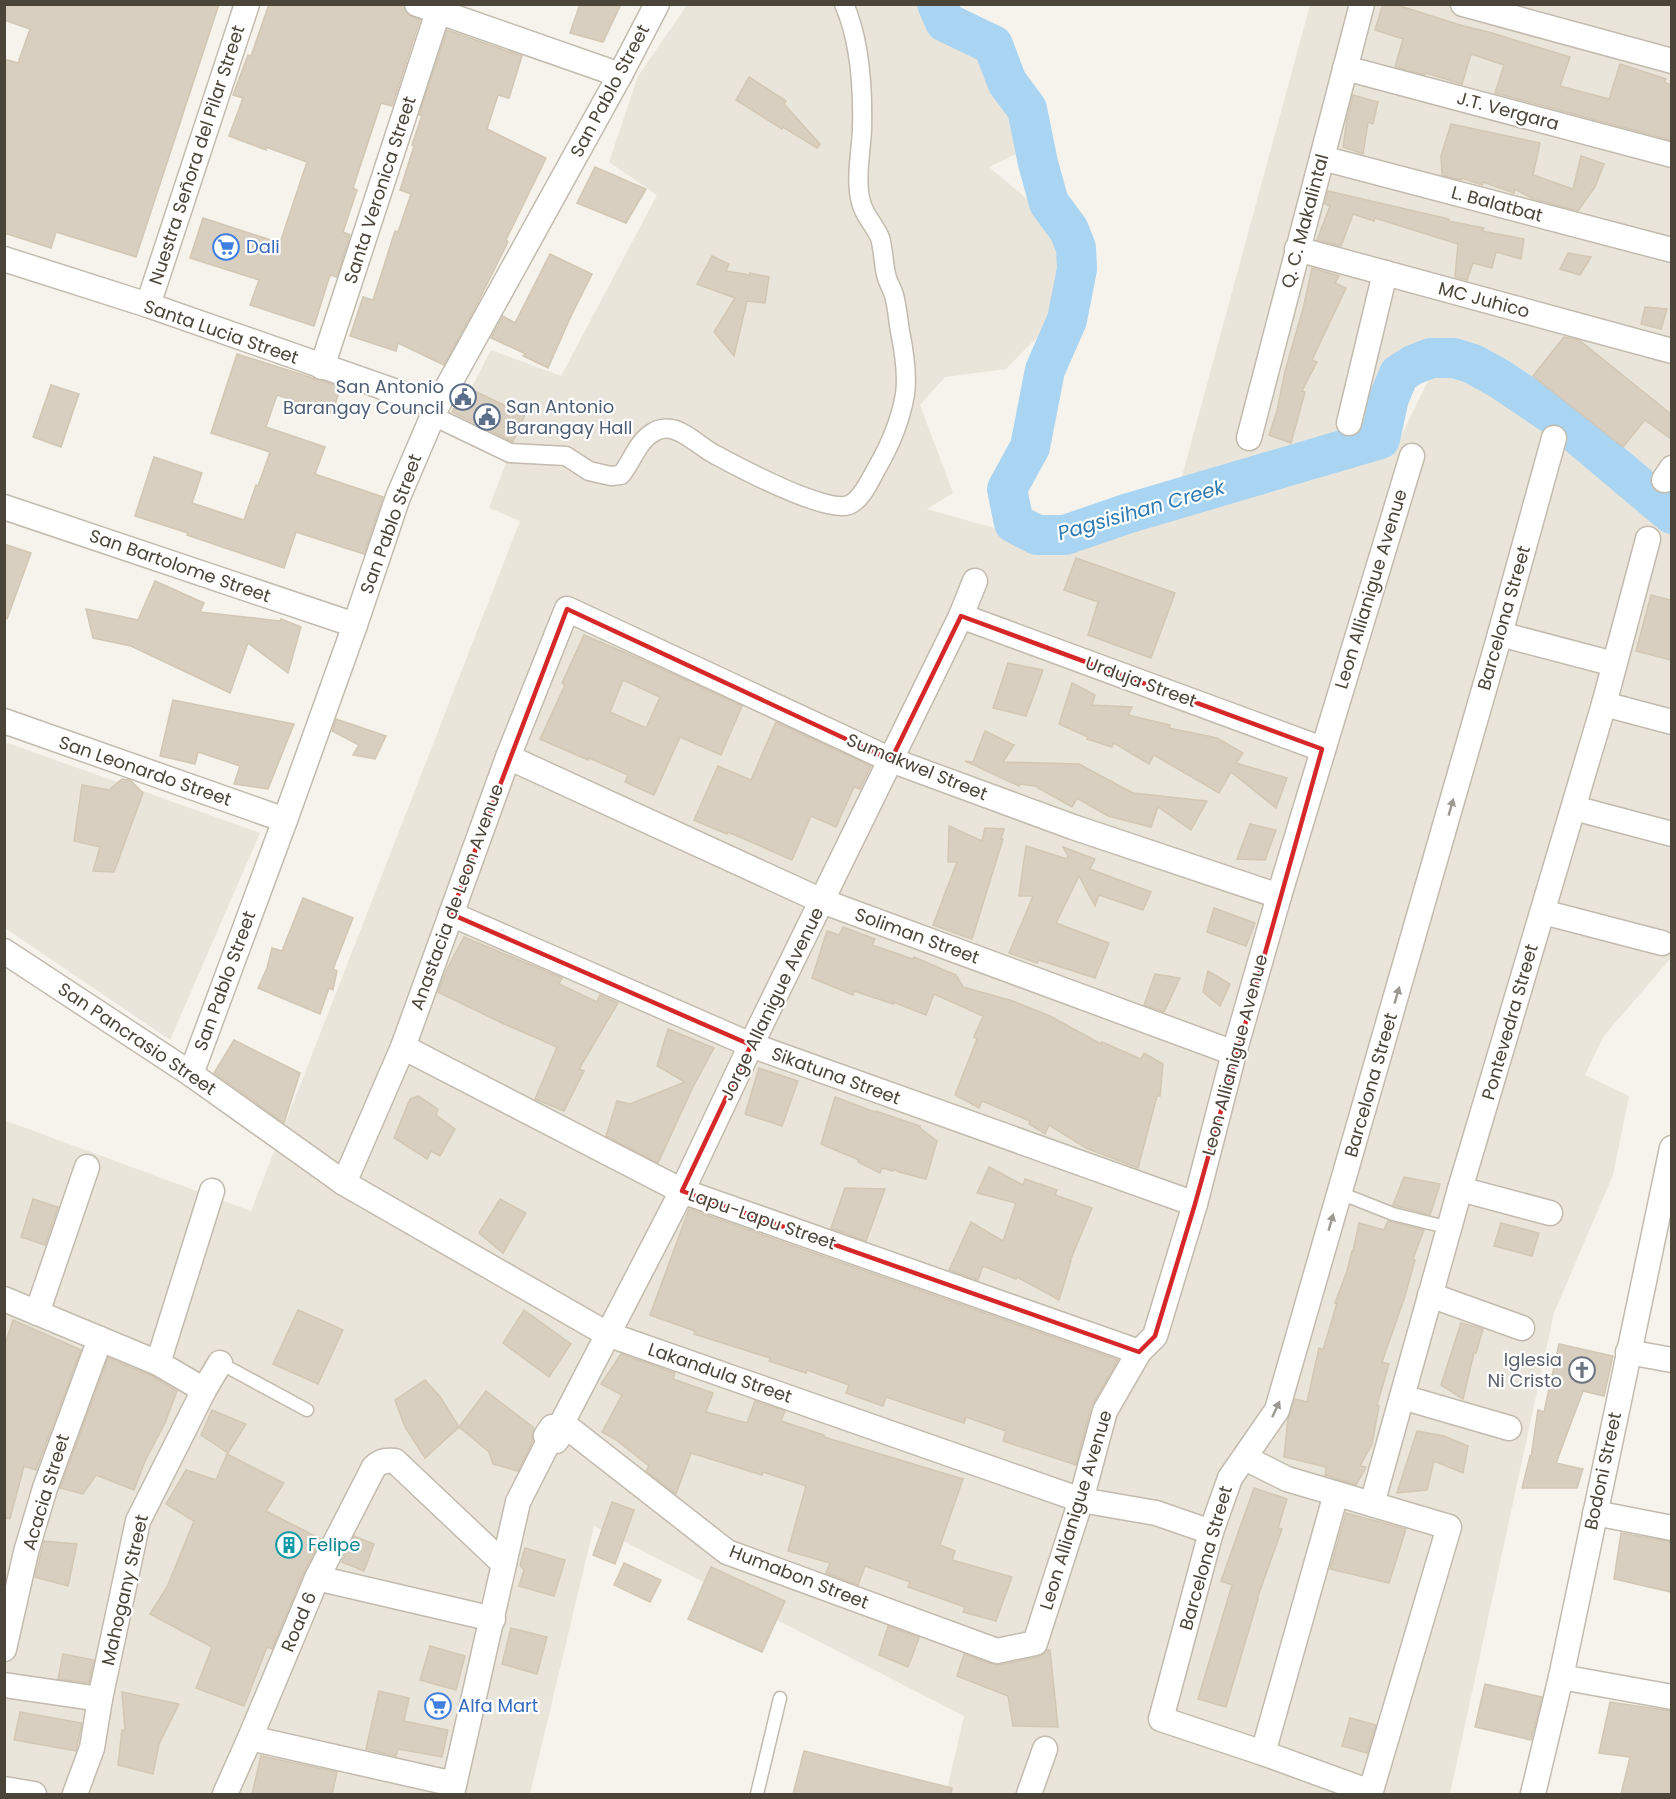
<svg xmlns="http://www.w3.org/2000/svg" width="1676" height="1799" viewBox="0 0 1676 1799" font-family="Poppins,sans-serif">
	<rect width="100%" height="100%" fill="#f6f3ec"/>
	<g fill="#eae5da">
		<polygon points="687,5 919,5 934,35 977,57 1013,98 1026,149 989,167 1055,222 1069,263 1053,321 1006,369 945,377 920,405 953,493 927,509 994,528 1028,545 1069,546 1209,501 1393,452 1431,375 1458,375 1516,406 1671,525 1671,958 1603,1037 1585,1075 1629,1096 1613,1175 1554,1313 1450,1794 946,1794 964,1716 594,1526 530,1794 5,1794 4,1120 251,1211 520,521 489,508 509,455 451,427 491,350 561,376 657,195 609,162 638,76"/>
		<polygon points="1310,5 1671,5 1671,501 1666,499 1505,363 1473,356 1424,355 1383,369 1368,435 1181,480"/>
		<polygon points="5,742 260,833 170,1040 5,928"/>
	</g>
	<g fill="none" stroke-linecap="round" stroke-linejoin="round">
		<polyline stroke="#a9d4f2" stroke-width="40" points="937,4 945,22 993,45 1007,82 1027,109 1038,163 1049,203 1069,230 1076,248 1077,269 1067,320 1045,370 1030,447 1007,489 1014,523 1037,535 1065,535 1126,514 1380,439 1389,398 1399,374 1413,365 1431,358 1454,358 1473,364 1500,379 1559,419 1672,514"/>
	</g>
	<g fill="#d8cfc1" stroke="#d3c7b4" stroke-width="1.5" fill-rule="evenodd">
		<polygon points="4,4 219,4 136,257 56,232 51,248 4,233 4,59 18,63 30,29 4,20"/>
		<polygon points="269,4 403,4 407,14 420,20 392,106 381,103 353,188 357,190 343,232 350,235 337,277 330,275 314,326 250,305 259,280 190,258 203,218 280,243 307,162 266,147 266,150 229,136 243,98 233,95 248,55 251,56"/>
		<polygon points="580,4 621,4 603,42 570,33"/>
		<polygon points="1383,4 1393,4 1413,10 1460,25 1492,33 1570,57 1560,86 1609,99 1620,64 1666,79 1664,82 1671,85 1671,140 1495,93 1504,65 1471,54 1462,84 1426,73 1425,75 1395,67 1403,39 1375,30"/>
		<polygon points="447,30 522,56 509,98 498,95 487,129 546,158 506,240 508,242 478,302 444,365 398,343 396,351 350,336 363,297 373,300 395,231 398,232 411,194 400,190 414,146 412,145 422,115 419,115"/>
		<polygon points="749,77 786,101 784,104 820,144 817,148 783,127 782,129 736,100"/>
		<polygon points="1353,95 1378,102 1373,124 1368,122 1363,154 1343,147 1347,119"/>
		<polygon points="1451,124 1540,143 1533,175 1573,189 1581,156 1604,164 1595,187 1578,211 1533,199 1515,189 1514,193 1483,182 1482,185 1462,178 1461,180 1442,175 1441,156"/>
		<polygon points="595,167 646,189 626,223 577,203"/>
		<polygon points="1328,191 1449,219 1448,221 1484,228 1482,231 1524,239 1521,259 1496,252 1492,268 1473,263 1467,280 1455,277 1458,244 1375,218 1374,221 1353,214 1341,246 1317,240 1330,206 1325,204"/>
		<polygon points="1568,253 1591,257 1580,275 1560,269"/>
		<polygon points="550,254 592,274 571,316 548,368 523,356 526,354 491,338 503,316 515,323"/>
		<polygon points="712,256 729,264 726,271 750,275 750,273 769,277 765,303 747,301 734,356 714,332 735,298 697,284"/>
		<polygon points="1312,268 1339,276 1335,283 1346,288 1312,360 1317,362 1302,391 1305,392 1291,443 1269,435 1277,411 1285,371 1303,309"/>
		<polygon points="1645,307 1667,309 1661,329 1641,324"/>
		<polygon points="1564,337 1579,340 1671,414 1671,439 1645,420 1623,447 1533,376"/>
		<polygon points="237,354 341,387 332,413 277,395 266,427 325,447 315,474 383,497 364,554 296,532 284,568 187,535 188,533 135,516 154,457 202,473 192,503 244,520 256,485 258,486 270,452 211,433"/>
		<polygon points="51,385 79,394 61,447 33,437"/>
		<polygon points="464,386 525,415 513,442 452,412"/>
		<polygon points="4,544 31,553 7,619 4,619"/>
		<polygon points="1076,558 1175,593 1151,658 1088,635 1098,602 1064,590"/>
		<polygon points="155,581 204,603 200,612 280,621 281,619 301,627 288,673 248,643 230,693 131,646 93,638 86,609 138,620"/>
		<polygon points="1651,595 1671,600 1671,660 1636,651"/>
		<path d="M584 635 642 660 742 706 721 755 680 737 654 795 625 782 628 775 589 758 588 760 540 739 565 685 562 683ZM623 680 660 697 646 728 610 712Z"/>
		<polygon points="1008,663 1043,670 1026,716 993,708"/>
		<polygon points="1072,683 1095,695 1092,705 1132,707 1128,715 1170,725 1169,728 1217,738 1243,753 1236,763 1287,778 1276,808 1231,772 1219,793 1154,755 1149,764 1114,743 1112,747 1087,739 1088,737 1059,724"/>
		<polygon points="173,700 294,724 268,789 234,784 240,766 198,752 195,764 160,756"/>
		<polygon points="336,719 386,736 375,759 353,755 359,745 332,731"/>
		<polygon points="776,722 871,766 860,789 854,787 836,827 811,816 792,860 728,832 727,834 694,820 718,766 751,780"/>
		<polygon points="985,731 1014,745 1003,762 1079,764 1133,793 1207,801 1191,830 1158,807 1151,827 1108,816 1077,798 1072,807 1035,786 1020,784 1019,786 965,761 973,762"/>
		<polygon points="122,779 130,780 143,793 114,872 93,871 100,847 74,841 82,785 109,790"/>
		<polygon points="1250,824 1276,830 1265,860 1237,859"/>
		<polygon points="949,826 982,841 985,828 1004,829 1001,839 1003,839 972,939 933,925 957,862 948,862"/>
		<polygon points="1026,846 1067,859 1068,856 1063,847 1095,859 1090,869 1151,892 1143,910 1099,895 1095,906 1079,876 1056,923 1109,943 1095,978 1039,960 1037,963 1009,953 1033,896 1019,896"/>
		<polygon points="303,898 353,918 333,969 337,971 333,990 329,988 320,1014 258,988 267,968 272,948 282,951"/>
		<polygon points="1214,908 1255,923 1246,946 1207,932"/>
		<polygon points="843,927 875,939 872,945 913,959 914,957 956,975 963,987 1013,1001 1050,1016 1101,1044 1102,1042 1141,1059 1144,1053 1163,1064 1160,1096 1157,1096 1138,1168 1086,1148 1049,1125 1045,1134 1029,1124 1030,1121 982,1101 979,1108 955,1095 977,1039 974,1037 983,1016 934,994 926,1015 893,1002 893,1004 854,991 853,995 812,978 827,931 839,935"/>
		<polygon points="464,937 562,978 559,984 597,1002 600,995 618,1003 579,1069 584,1071 564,1111 535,1099 557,1047 502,1023 438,992 446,971"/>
		<polygon points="1208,971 1230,984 1220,1006 1203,992"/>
		<polygon points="1155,974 1180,978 1164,1012 1144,1005"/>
		<polygon points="668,1029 714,1048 693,1087 658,1163 606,1136 617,1101 630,1104 685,1082 657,1066"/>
		<polygon points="234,1040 300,1073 284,1123 214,1073"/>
		<polygon points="759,1068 798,1081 782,1126 745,1114"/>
		<polygon points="418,1096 438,1109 436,1115 455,1129 440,1156 431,1151 427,1159 394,1138 410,1099"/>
		<polygon points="835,1097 875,1112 876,1111 920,1126 920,1128 937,1141 926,1179 899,1172 894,1169 893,1171 882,1168 880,1173 858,1162 859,1160 821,1144"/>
		<polygon points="989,1167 1023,1185 1025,1179 1057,1190 1055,1195 1092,1208 1070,1261 1071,1261 1059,1300 1017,1277 1016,1279 983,1266 978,1280 949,1270 971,1222 1003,1241 1016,1203 977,1193"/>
		<polygon points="1404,1177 1440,1184 1430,1215 1393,1205"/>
		<polygon points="845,1188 885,1189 866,1241 831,1228"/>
		<polygon points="33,1199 58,1207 45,1245 21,1237"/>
		<polygon points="500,1199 526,1213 503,1253 479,1233"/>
		<polygon points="689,1209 1118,1360 1091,1407 1076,1465 1003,1441 1006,1431 966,1417 964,1423 886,1397 883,1406 846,1393 849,1385 807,1370 806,1373 769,1361 770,1358 694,1334 695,1331 650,1315"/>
		<polygon points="1388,1221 1424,1230 1413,1259 1415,1260 1405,1296 1382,1362 1389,1364 1377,1405 1379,1406 1372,1444 1360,1466 1366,1467 1356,1485 1325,1475 1326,1467 1284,1457 1288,1419 1295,1399 1307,1402 1319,1348 1323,1350 1337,1303 1335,1303 1347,1271 1352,1251 1353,1251 1359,1223 1384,1230"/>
		<polygon points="1501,1223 1539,1233 1532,1256 1494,1246"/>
		<polygon points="298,1310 343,1330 318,1384 273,1364"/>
		<polygon points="524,1310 571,1344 549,1377 503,1343"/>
		<polygon points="13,1320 81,1350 36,1470 24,1466 10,1519 4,1518 4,1347"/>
		<polygon points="1461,1323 1483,1329 1476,1353 1474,1353 1463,1399 1441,1385"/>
		<polygon points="1559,1344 1613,1356 1604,1396 1583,1391 1556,1463 1583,1469 1577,1488 1522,1488 1530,1456 1531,1457 1538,1410 1544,1412"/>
		<polygon points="621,1354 675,1373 673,1379 713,1393 706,1412 747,1423 755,1401 785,1411 781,1421 824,1435 824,1437 963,1479 940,1545 955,1551 952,1560 1012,1577 996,1621 963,1612 965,1607 908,1587 910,1582 865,1566 858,1585 826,1573 830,1563 788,1551 806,1486 763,1472 762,1475 691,1453 676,1494 646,1471 649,1466 615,1439 602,1432 622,1395 601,1384"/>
		<polygon points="108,1358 152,1376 177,1391 165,1423 145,1461 134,1490 96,1475 83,1494 60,1488"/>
		<polygon points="425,1380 441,1398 459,1427 425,1458 405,1427 395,1400"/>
		<polygon points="486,1391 534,1428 532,1435 533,1441 518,1471 493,1464 489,1452 459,1427"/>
		<polygon points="212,1410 246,1424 228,1453 201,1435"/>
		<polygon points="1417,1431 1444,1436 1468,1446 1463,1473 1434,1461 1427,1490 1397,1493"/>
		<polygon points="227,1454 284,1483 266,1511 321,1539 304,1572 272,1649 267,1647 244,1706 196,1688 212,1647 150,1614 167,1587 194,1521 166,1504 186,1470 216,1480"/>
		<polygon points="1254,1488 1287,1499 1278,1528 1282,1529 1257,1599 1258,1599 1226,1707 1198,1699 1232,1585 1221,1581"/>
		<polygon points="612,1502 634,1510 615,1564 593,1555"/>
		<polygon points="1346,1513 1406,1529 1389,1583 1330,1569"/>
		<polygon points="1621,1533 1671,1542 1671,1592 1614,1579"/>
		<polygon points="354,1536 374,1544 364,1571 342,1562"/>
		<polygon points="44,1541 77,1544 68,1586 35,1577"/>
		<polygon points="525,1548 565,1560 554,1596 519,1586 524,1570 520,1565"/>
		<polygon points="624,1563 661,1580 650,1602 614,1585"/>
		<polygon points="711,1567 785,1601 762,1652 688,1619"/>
		<polygon points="888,1626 919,1638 908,1667 879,1655"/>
		<polygon points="511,1628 547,1637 537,1674 502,1664"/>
		<polygon points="430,1646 465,1656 456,1690 420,1680"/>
		<polygon points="1047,1650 1050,1650 1058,1727 1013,1726 1008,1696 957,1676 964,1654 992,1664 999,1665 1038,1657 1044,1654"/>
		<polygon points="63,1654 94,1660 89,1683 58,1679"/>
		<polygon points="1485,1684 1542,1697 1531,1740 1475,1727"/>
		<polygon points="379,1691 409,1698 404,1721 448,1730 442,1757 398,1749 396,1756 366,1749"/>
		<polygon points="122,1692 179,1704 159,1744 153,1774 118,1765 122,1730 125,1731"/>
		<polygon points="1610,1702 1671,1711 1671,1794 1621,1794 1630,1757 1599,1753"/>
		<polygon points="20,1712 82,1723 76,1751 14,1740"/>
		<polygon points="1350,1718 1376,1725 1367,1753 1342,1746"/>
		<polygon points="804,1751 952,1788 951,1794 793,1794"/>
		<polygon points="261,1756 337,1772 332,1794 252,1794"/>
	</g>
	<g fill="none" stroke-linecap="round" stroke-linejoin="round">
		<g stroke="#c2bbae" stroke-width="15">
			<g id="service">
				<polyline points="1340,1193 1393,1214 1450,1228"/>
				<polyline points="220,1363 307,1410"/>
				<polyline points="757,1794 780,1698"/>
			</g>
		</g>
		<g stroke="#c2bbae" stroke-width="21">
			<path id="pedestrian" d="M433 416 510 453 566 456 589 471 611 476 621 475C632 462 638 440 654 432 658 429 666 428 671 429 685 431 702 448 714 454 738 467 826 514 849 505 862 500 871 478 878 466 890 445 901 418 905 394 908 374 904 351 900 331 898 319 897 306 894 295 892 289 889 284 887 278 883 265 884 251 880 238 875 225 864 216 861 202 855 181 861 151 862 130 863 91 860 40 844 4"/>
		</g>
		<g stroke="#c2bbae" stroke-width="27">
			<g id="minor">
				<polyline points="417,4 620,75"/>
				<polyline points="1463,4 1672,61"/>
				<polyline points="1345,68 1672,155"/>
				<polyline points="1322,158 1672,250"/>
				<polyline points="1297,249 1672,351"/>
				<polyline points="4,259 148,305 437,406"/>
				<polyline points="148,305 247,4"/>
				<polyline points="322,367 438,12"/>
				<polyline points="1349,423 1385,273"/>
				<polyline points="1249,438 1362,4"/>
				<polyline points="1664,480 1672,468"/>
				<polyline points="4,507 355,625"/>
				<polyline points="961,616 1322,749"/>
				<polyline points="1500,634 1614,664"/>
				<polyline points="1604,704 1672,722"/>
				<polyline points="4,721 285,820"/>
				<polyline points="508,757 822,901 1234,1053"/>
				<polyline points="1574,808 1672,834"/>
				<polyline points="1543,912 1662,943"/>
				<polyline points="451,914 751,1045 1195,1204"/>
				<polyline points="4,951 191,1074 344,1183 607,1334 1081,1500 1156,1513 1211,1532"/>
				<polyline points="403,1047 682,1191 1139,1352"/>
				<polyline points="191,1074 285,820 355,625 398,497 437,406 620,75 657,4"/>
				<polyline points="344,1183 403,1047 508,757 567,609 891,760 1073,827 1279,896"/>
				<polyline points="1460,1189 1550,1213"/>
				<polyline points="1430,1295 1522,1328"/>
				<polyline points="4,1299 158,1363 204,1390"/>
				<polyline points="37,1313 87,1167"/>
				<polyline points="1628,1352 1672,1360"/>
				<polyline points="158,1363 212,1191"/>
				<polyline points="1402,1397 1509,1428"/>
				<polyline points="562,1423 727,1552 997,1651 1035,1643 1081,1500 1105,1411 1139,1352 1155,1336 1195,1204 1234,1053 1279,896 1412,456"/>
				<polyline points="549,1441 556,1441 563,1431 562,1423 682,1191 751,1045 961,616 975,581"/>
				<polyline points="1245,1458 1287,1479 1449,1527 1370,1794"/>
				<polyline points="1372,1504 1460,1189 1604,704 1648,539"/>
				<polyline points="1595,1513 1672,1528"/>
				<polyline points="317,1578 493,1619"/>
				<polyline points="4,1649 26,1552 45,1488 100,1339"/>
				<polyline points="1561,1677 1672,1697"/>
				<polyline points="4,1685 100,1699"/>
				<polyline points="250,1738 454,1784"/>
				<polyline points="1263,1753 1336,1494"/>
				<polyline points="4,1789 34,1794"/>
				<polyline points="1370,1792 1263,1753 1161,1719 1211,1532 1230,1478 1277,1410 1500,634 1554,438"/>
				<polyline points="75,1794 92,1748 100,1699 138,1521 204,1390 220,1363"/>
				<path d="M225 1794 250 1738 317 1578 374 1467C381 1461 386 1460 395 1461L504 1564"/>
				<polyline points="452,1794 518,1502 549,1441 546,1436 552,1427"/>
				<polyline points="1029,1794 1045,1749"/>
				<polyline points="1533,1794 1561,1677 1672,1148"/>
			</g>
		</g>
		<use href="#service" stroke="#fff" stroke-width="12"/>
		<use href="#pedestrian" stroke="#fff" stroke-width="18"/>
		<use href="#minor" stroke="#fff" stroke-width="24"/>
	</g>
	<defs><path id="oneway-solid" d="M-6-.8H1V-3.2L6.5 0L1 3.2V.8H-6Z" transform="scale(1.5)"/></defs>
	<g fill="#9c9892">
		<use href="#oneway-solid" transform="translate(1451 807) rotate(-74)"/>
		<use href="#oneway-solid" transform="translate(1397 995) rotate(-74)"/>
		<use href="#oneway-solid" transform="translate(1331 1222) rotate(-74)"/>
		<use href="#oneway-solid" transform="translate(1276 1409) rotate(-65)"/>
	</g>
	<path fill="none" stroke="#d62828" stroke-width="4.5" stroke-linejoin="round" d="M567 609 891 760 961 616 1322 749 1195 1204 1155 1336 1139 1352 682 1191 751 1045 451 914Z"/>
	<defs>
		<g id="supermarket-ring" transform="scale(1.35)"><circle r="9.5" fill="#fff" stroke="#3f7fe0" stroke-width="1.5"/><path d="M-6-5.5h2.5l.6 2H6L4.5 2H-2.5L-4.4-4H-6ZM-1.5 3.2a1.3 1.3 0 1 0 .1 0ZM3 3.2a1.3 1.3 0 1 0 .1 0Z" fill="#3f7fe0"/></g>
		<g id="civic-ring" transform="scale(1.35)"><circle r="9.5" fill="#fff" stroke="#5c6f8a" stroke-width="1.5"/><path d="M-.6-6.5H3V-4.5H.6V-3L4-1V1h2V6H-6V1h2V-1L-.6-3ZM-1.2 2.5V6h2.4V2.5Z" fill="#5c6f8a"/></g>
		<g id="church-ring" transform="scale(1.35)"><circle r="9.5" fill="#fff" stroke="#6b7280" stroke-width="1.5"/><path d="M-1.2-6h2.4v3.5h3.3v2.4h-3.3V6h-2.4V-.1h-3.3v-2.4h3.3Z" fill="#6b7280"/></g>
		<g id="building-ring" transform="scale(1.35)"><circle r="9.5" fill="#fff" stroke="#0f9aa8" stroke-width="1.5"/><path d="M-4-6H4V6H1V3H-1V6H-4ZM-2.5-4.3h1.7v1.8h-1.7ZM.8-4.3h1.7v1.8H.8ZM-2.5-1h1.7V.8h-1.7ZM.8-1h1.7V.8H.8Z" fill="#0f9aa8"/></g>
	</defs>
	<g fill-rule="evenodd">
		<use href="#supermarket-ring" x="226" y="247"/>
		<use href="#civic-ring" x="463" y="397"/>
		<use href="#civic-ring" x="487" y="417"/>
		<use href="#church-ring" x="1582" y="1370"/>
		<use href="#building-ring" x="289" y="1545"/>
		<use href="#supermarket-ring" x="438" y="1706"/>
	</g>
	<g text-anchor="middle" stroke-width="4.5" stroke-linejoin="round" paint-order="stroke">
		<g font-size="18" fill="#4b4439" stroke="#fff">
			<text transform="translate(610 91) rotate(-62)" y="6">San Pablo Street</text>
			<text transform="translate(1508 111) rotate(15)" y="6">J.T. Vergara</text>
			<text transform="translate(197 155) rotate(-72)" y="6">Nuestra Señora del Pilar Street</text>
			<text transform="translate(380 190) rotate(-72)" y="6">Santa Veronica Street</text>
			<text transform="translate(1497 204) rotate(15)" y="6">L. Balatbat</text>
			<text transform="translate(1305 221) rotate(-75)" y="6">Q. C. Makalintal</text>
			<text transform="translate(1484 300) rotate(15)" y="6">MC Juhico</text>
			<text transform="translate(221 332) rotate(19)" y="6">Santa Lucia Street</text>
			<text transform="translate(391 524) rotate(-70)" y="6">San Pablo Street</text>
			<text transform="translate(180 566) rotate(19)" y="6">San Bartolome Street</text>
			<text transform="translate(1371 589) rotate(-73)" y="6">Leon Allianigue Avenue</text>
			<text transform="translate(1504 618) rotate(-74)" y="6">Barcelona Street</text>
			<text transform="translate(1141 682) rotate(20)" y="6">Urduja Street</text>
			<text transform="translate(917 767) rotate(22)" y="6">Sumakwel Street</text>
			<text transform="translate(145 771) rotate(19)" y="6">San Leonardo Street</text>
			<text transform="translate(457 897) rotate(-70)" y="6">Anastacia de Leon Avenue</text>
			<text transform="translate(917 936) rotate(20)" y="6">Soliman Street</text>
			<text transform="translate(225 981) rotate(-70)" y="6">San Pablo Street</text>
			<text transform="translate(772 1004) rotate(-64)" y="6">Jorge Allanigue Avenue</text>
			<text transform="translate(1510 1022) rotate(-74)" y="6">Pontevedra Street</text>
			<text transform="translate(137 1039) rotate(34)" y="6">San Pancrasio Street</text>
			<text transform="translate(1235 1055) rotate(-75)" y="6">Leon Allianigue Avenue</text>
			<text transform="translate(836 1076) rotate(20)" y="6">Sikatuna Street</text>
			<text transform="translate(1371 1085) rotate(-74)" y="6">Barcelona Street</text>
			<text transform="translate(762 1219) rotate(19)" y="6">Lapu-Lapu Street</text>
			<text transform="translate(720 1373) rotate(19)" y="6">Lakandula Street</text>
			<text transform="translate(1603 1471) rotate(-78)" y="6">Bodoni Street</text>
			<text transform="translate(46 1492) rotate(-73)" y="6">Acacia Street</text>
			<text transform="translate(1076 1510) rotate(-73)" y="6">Leon Allianigue Avenue</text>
			<text transform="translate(1206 1558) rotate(-74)" y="6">Barcelona Street</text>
			<text transform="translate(799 1577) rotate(21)" y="6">Humabon Street</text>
			<text transform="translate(125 1590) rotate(-77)" y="6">Mahogany Street</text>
			<text transform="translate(299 1622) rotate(-67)" y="6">Road 6</text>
		</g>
		<g font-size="18" fill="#366cbe" stroke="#fff" text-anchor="start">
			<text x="246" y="253">Dali</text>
			<text x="458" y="1712">Alfa Mart</text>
		</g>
		<g font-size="18" fill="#4e5e75" stroke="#fff" text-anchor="end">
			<text x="444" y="393">San Antonio<tspan x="444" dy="21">Barangay Council</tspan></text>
			<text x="506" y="413" text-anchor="start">San Antonio<tspan x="506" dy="21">Barangay Hall</tspan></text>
		</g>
		<g font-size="18" fill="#5b616d" stroke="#fff" text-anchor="end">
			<text x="1562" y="1366">Iglesia<tspan x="1562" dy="21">Ni Cristo</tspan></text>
		</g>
		<g font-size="18" fill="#0d838f" stroke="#fff" text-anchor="start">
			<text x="308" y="1551">Felipe</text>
		</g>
		<g font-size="20" font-style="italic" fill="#2e7ab2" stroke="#fff">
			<text transform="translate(1141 510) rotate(-16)" y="7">Pagsisihan Creek</text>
		</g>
	</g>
	<rect width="1676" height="1799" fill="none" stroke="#4b4439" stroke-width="12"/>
</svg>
